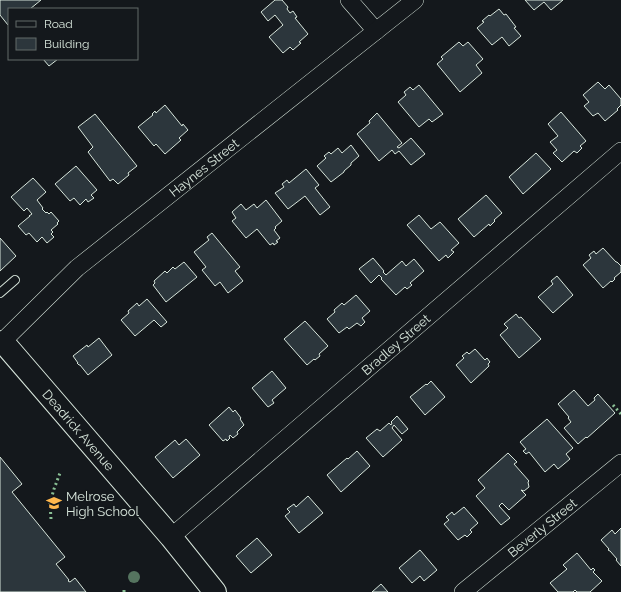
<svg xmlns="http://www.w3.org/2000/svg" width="621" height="592" viewBox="0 0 621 592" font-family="Raleway,sans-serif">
	<rect width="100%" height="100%" fill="#14181c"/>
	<g fill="#2c363c" stroke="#d8e6dc">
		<polygon points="0,0 41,0 30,9 9,9 9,24 8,25 0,15"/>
		<polygon points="275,0 282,0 288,7 287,9 290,13 293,11 297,17 295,18 308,34 299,42 301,43 293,50 290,47 283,53 269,37 283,25 275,15 268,21 261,12"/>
		<polygon points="525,0 563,0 551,10 544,2 534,10"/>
		<polygon points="499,9 504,15 506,14 516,27 514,28 521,36 509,46 502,37 492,45 477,28 484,22 482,21 489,15 490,16"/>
		<polygon points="459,42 463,46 468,42 483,59 476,65 482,73 460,92 437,64 443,59 441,57"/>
		<polygon points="43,59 58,59 49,66"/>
		<polygon points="598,82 605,89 609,85 621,99 621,105 617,109 618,110 605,121 598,113 593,116 584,106 589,102 583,95"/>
		<polygon points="419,85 443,114 432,122 429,119 419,127 398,102 406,95 404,92 410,87 413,90"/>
		<polygon points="165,105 182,126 183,124 188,130 179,138 181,140 165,154 156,144 154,146 138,127 153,115 152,114 155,111 156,113"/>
		<polygon points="561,112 586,141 580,146 582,148 577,153 574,151 562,162 553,153 557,150 550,142 558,136 548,124"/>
		<polygon points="377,113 402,143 397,147 399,148 411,138 425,154 411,165 399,151 395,154 392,150 379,161 357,134 370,123 369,121"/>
		<polygon points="95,114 137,166 128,173 129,175 118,184 113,179 110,181 88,152 93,147 78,127"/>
		<polygon points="351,145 359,156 351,163 351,165 344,171 344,172 331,182 317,166 326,158 324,156 329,152 331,154 338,148 342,153"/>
		<polygon points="536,153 551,169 523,194 509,177"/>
		<polygon points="76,166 97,190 91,195 94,198 88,202 86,199 80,205 74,198 70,201 55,184"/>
		<polygon points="306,169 319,185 315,188 330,207 320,215 305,196 288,209 275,193 284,187 282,184 287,180 289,183"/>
		<polygon points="33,178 46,192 37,200 43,208 42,209 46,213 47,212 49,214 51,212 59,221 57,223 58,224 51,230 53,232 51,234 54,237 47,243 42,237 37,242 29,233 26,235 18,226 30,216 29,216 32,214 27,208 24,211 11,197"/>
		<polygon points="486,195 502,213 494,220 495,221 490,226 489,224 474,237 458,219"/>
		<polygon points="266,200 282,221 275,227 276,228 274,230 280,238 276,241 278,242 274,245 273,243 270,245 257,229 246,238 232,221 236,218 232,212 241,204 246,210 254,204 257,208"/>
		<polygon points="419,215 431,229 440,222 459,243 451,250 454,252 448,258 446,255 439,261 407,225"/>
		<polygon points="212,233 240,267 235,271 243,281 228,293 220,282 215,286 202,270 206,267 194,252 209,240 207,237"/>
		<polygon points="0,238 16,256 0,271"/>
		<polygon points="603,248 616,262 617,262 621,266 621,272 614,278 615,279 612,282 611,281 603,288 583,265 591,258 589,255 594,251 596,254"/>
		<polygon points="373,258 384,271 383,272 386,275 402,261 406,266 414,259 424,271 410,283 412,285 407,289 405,287 396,295 381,279 382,278 379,275 371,283 359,269"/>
		<polygon points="184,262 197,277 166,302 153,285 155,283 154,281 165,271 167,273 173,267 175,269"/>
		<polygon points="557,276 573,295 553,313 538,297 553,284 551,281"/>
		<polygon points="356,295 370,311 362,318 365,322 361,326 357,323 349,329 347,327 339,333 327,319 335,312 334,310 342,303 344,305"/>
		<polygon points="147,299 167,322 161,327 154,320 135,336 121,320 129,313 128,311 137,303 139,306"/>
		<polygon points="516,314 519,318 521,317 541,339 519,358 500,335 508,328 504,324"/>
		<polygon points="305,321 328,346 319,354 320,356 315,360 314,359 307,365 284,339"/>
		<polygon points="99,338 112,355 88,375 80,365 79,365 77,363 78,363 73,356 87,345 88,347"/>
		<polygon points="475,349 485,360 487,358 490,362 488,364 489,366 471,383 456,365 464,358 462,356 467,352 469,354"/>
		<polygon points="272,371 286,388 272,400 274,403 268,407 252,388"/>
		<polygon points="431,381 445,397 425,415 410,397 426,384 427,385"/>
		<polygon points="574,390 588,406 595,400 594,398 598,394 615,413 587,438 586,437 578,444 564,428 571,422 568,418 569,417 558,404"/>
		<polygon points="229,407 233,412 235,410 241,418 240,419 244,425 237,432 238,434 233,438 230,435 229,437 230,438 227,441 226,439 223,441 209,425"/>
		<polygon points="397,416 408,429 402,434 394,425 392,428 402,440 383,457 366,438 377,429 380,431 389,423 391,425 392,423 391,422"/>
		<polygon points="547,419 573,448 566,454 570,459 558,469 554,464 545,472 529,452 526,454 523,451 526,449 520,442"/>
		<polygon points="186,439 200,455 173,478 155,457 175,440 179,445"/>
		<polygon points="357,451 370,466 341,492 327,475 347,458 348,459"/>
		<polygon points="508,453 517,462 514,464 529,481 528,482 529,487 524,491 521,490 526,495 509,510 502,503 499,506 510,518 501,525 476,496 485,488 478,480"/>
		<polygon points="0,457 22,484 12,492 65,557 56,564 69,580 68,581 70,582 75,578 86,592 0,592"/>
		<polygon points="308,496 323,513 299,533 285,516 290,512 287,509 294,504 296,507"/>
		<polygon points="464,507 478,523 470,530 472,532 467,537 465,535 458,540 444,524 449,520 446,517 452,512 454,515"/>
		<polygon points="621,528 621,566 616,560 617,559 610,551 608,550 609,549 601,540 612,530 615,534"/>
		<polygon points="257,538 272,555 251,573 236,556"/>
		<polygon points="420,550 437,570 424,581 420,576 412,583 399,568"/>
		<polygon points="577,553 591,570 593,568 595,570 593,572 602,581 590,592 577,592 575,590 573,592 558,592 550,583 567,569 563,565"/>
		<polygon points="381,584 388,592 372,592"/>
	</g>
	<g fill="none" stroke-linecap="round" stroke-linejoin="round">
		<g stroke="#d8e6dc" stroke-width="10">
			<polyline id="lane" points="0,293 15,280"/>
		</g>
		<g stroke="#d8e6dc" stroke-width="18">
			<g id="street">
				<polyline points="349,0 376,31"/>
				<path id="s1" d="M0 344 77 268 415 0"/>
				<path id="s2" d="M171 537 621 151"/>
				<path id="s3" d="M463 592 621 463"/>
			</g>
		</g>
		<g stroke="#d8e6dc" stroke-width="24">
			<g id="secondary">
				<path id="s4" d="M3 342 171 537 215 592"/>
			</g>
		</g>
		<use href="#lane" stroke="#14181c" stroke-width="8"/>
		<use href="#street" stroke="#14181c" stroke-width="17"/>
		<use href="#secondary" stroke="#14181c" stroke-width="22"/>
		<g stroke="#8ac095" stroke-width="3" stroke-dasharray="2 3" stroke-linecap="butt">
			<polyline points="613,405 621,414"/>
			<polyline points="51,519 50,503 54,489 60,473"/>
			<polyline points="124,592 124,588"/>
		</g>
	</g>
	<circle fill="#55745f" cx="134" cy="577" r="6"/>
	<defs>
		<g id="school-bare" transform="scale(1.2)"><path d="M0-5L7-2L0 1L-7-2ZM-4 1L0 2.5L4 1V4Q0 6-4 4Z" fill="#ffb74d" stroke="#14181c" stroke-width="2.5" paint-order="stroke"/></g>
	</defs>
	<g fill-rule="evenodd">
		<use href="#school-bare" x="54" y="503"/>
	</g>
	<g text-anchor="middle" stroke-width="3" stroke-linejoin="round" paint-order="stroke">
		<g font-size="13" fill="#d8e6dc" stroke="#14181c">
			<text dy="5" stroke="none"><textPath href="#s1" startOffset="270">Haynes Street</textPath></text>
			<text dy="5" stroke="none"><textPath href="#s2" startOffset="296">Bradley Street</textPath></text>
			<text dy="5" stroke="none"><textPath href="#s4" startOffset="116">Deadrick Avenue</textPath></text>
			<text dy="5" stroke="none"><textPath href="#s3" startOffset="102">Beverly Street</textPath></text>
		</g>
		<g font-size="13" fill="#d8e6dc" stroke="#14181c" text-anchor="start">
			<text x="66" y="501">Melrose<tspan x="66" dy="15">High School</tspan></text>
		</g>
	</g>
	<rect x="8" y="8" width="130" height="52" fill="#14181c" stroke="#626a69"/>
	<rect x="16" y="21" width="20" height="6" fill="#14181c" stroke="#626a69"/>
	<text x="44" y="28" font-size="12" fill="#d8e6dc">Road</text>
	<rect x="16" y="38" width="20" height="12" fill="#2c363c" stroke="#626a69"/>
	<text x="44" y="48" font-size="12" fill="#d8e6dc">Building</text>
</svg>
